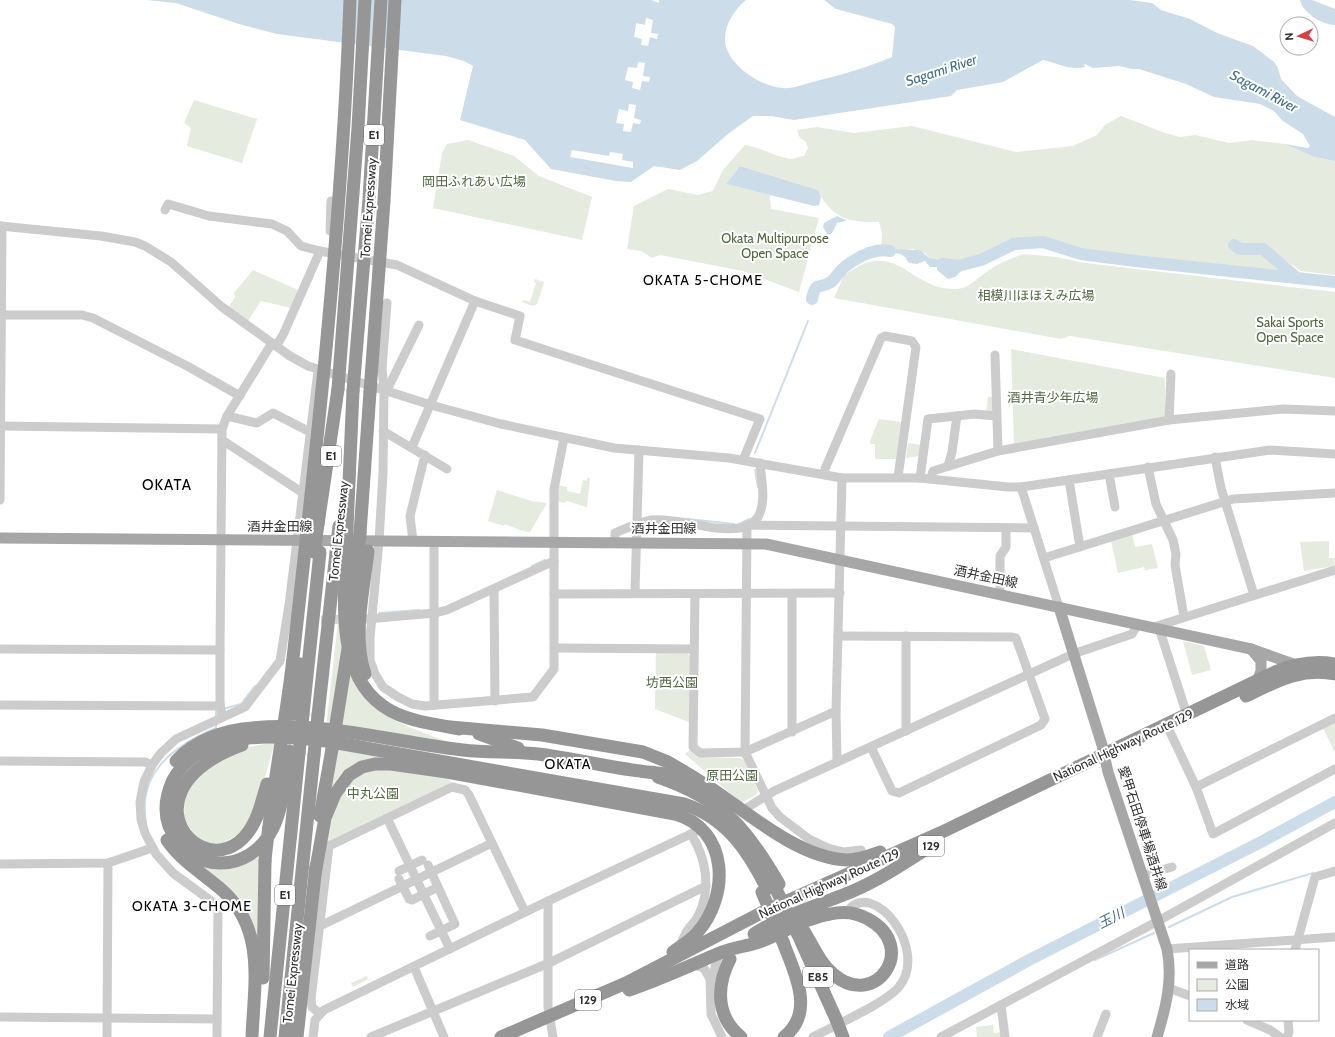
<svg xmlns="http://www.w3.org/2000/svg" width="1335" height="1037" viewBox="0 0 1335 1037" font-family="Cabin,'Noto Sans JP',sans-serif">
	<rect width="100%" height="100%" fill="#fff"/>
	<g fill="#e5ebde">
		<polygon points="194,100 257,119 242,163 187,146 191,128 184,123"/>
		<path d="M1121 116 1165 133 1180 137 1195 135 1229 143 1252 140 1285 144 1314 157 1335 161V275L1301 271 1265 246 1241 248 1234 245 1232 248 1251 252 1263 251 1287 272 1279 275 1124 258 1073 251 1048 244 1019 247 986 262 980 257 970 258 957 265 949 261 929 258 925 253 913 249 900 251 881 249 882 233 879 222C849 223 831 218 818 190L740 166 726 184 770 195 771 209 819 218 799 292 743 271 660 255 652 258 641 251 627 249 634 206 668 189 698 195 713 191 723 170 745 145C757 146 781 159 791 159 795 159 800 156 804 156L808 148 806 142 800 138 797 130 817 127 854 133 912 126 1016 152 1073 146 1097 135 1105 125Z"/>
		<polygon points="468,140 514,156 539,176 592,197 582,240 433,208 442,153 447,144"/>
		<path d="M1024 254 1056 257 1085 263 1335 292V378L1070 336 1061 339 834 298 844 275C853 270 865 261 875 261 905 258 920 291 957 289 970 288 977 278 988 271 999 263 1011 258 1024 254Z"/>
		<polygon points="253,270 298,290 291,308 261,301 247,322 228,308 235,297 234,293"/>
		<polygon points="535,279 544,282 537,304 533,306 522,302 523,300 530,302 536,283 534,282"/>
		<polygon points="1011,349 1165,378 1165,416 1014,444"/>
		<polygon points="988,397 993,397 993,411 986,413"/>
		<polygon points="879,419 901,422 896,459 875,459 875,444 870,444 870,441"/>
		<polygon points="908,443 921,445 919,456 906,458"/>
		<polygon points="587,478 590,478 587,507 566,501 565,503 556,501 557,485 567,487 567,491 580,494 583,480 587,481"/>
		<polygon points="497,490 531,501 547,503 530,532 523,531 505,524 504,526 488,521"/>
		<polygon points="1132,534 1135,547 1152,544 1158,568 1145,570 1144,567 1118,573 1111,541"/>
		<polygon points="1329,541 1329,558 1335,558 1334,566 1304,571 1300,542"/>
		<path d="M338 622H340C343 638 344 658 350 673 365 717 415 729 454 744L326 727Z"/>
		<polygon points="1183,641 1204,646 1211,670 1192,675"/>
		<polygon points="656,652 686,652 690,656 689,722 655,709"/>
		<polygon points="1335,722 1335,753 1323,728"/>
		<polygon points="275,742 256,808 243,832 221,844 206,843 195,836 184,819 185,795 202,772 248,747"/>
		<polygon points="336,746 426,762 379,760 331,790"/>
		<polygon points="690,750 697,757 740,758 744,760 758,791 756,795 741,803 685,754"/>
		<polygon points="381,767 442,775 452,782 325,844 332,808 351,777"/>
		<polygon points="262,851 259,956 214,875 200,865"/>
		<polygon points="367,976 368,979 353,987 351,983"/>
		<polygon points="993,1025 994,1033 1001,1032 1001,1037 977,1037 976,1027"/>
	</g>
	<g fill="#ccdde9" fill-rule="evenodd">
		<path d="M146 0H651L659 3V0H746C735 9 725 24 725 39 725 64 761 87 783 88 793 89 804 84 813 82 840 75 866 68 892 57L895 27 892 24 836 9 824 0H1129L1152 3 1161 10 1190 19 1217 33 1253 46 1274 62 1278 68 1281 79 1297 96 1335 117V161L1314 157 1285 144 1308 148 1310 146 1303 134 1283 121 1274 111 1260 104 1214 97 1186 84 1139 69H1132L1119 66 1093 68 1085 64H1084L1085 67C1071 71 1057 63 1043 60L1003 82 957 90 951 96 794 120 771 116H753L729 133 697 161 680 170 654 166 631 182 616 181 551 169 525 140 460 120 473 66 464 61 446 56 277 34 239 24 176 3ZM646 18 653 20 651 33 658 34 657 39 650 37 648 46 641 45 642 39 634 37 636 23 645 25ZM638 62 645 63 643 76 650 77 649 82 642 81 640 90 632 88 633 82 625 80 628 67 637 68ZM629 104 636 105 634 118 641 120 640 124 633 123 631 132 623 131 624 124 616 123 619 109 628 111ZM572 150 609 156 610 152 623 154 622 160 633 162V168L570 157Z"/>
		<path d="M1300 0H1312L1335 9V25C1322 25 1303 13 1300 0Z"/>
		<polygon points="740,166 818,190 821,197 819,205 814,206 726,184"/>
		<polygon points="837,216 846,220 845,221 837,223 832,233 828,235 823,227 824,223"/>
		<polygon points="879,249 920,250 929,258 949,261 957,265 961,271 955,277 948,279 937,270 937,267 930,267 925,261 917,264 909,263 905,257 900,254 884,250 874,253 874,251"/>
	</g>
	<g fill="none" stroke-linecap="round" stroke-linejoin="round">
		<g stroke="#ccdde9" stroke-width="2">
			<polyline points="755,453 808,321"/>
			<polyline points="755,470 758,487"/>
			<polyline points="687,519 734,524"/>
			<polyline points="739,524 749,519"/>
			<polyline points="532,566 545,560"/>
			<polyline points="379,613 419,610"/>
			<polyline points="223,709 241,704 255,686"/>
			<polyline points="216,717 216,711 219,710"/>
			<path d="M146 822C137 771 176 745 216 728V725"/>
			<polyline points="1169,927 1232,897 1313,873"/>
			<polyline points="1095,960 1154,933"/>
		</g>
		<g stroke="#ccdde9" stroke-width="12">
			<polyline points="1234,245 1240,249 1263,249 1296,277"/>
			<polyline points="943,264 958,266 981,260 1014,244 1043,242 1081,254 1135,261 1335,282"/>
			<path d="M812 299C816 280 819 290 831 282 836 278 840 270 846 266 858 257 875 248 890 251"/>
			<polyline points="889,1037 1029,960 1263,841 1335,802"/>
		</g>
		<polyline stroke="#d5d5d5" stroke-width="9" stroke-dasharray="9 4.5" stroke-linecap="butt" points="294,621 351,619"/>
		<g stroke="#ccc" stroke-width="9">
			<polyline points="165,210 168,204 209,216 272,224 287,231 301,246 320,251"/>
			<polyline points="0,226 101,236 135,242 145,246 171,262 222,307 290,356 308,366 431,405 501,424 614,448 729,458 842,478 920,478 1008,487 1021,487 1270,450 1335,454"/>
			<polyline points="330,231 331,201"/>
			<polyline points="387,303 382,369 384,389 383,473 379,541 370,638 370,660 375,674 383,687 398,697 412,704 425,706 533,697 554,669 554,489 564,438"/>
			<polyline points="0,315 82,315 93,318 189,367 240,396"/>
			<polyline points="276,346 283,335 320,251 397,265 475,301 520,316 515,340 760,419 743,460"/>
			<polyline points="995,355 998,451"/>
			<polyline points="387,390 419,325"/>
			<polyline points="227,416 257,423 273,413 310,432"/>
			<polyline points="1169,420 1171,374"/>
			<polyline points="0,426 222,429"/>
			<polyline points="383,431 447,469"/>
			<polyline points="222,440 303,493"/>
			<polyline points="412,447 475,301"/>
			<polyline points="1215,457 1221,488 1254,595"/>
			<polyline points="948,466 952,452 957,416"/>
			<polyline points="1148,467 1156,504 1173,540 1176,554 1175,565 1184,617"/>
			<polyline points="1109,474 1115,507"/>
			<polyline points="825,475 825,469 881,338 885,336 912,341 916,347 898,477"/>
			<polyline points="920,478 928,419 975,414 996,416"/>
			<polyline points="931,478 933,471 998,451 1169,420 1283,409 1335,411"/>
			<polyline points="1069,480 1080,547"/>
			<polyline points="1021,487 1059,607"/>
			<polyline points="0,500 2,226"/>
			<polyline points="413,541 410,516 425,455"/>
			<polyline points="434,541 434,705"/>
			<path d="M615 542V533C627 528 639 522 652 520 682 518 711 532 740 528 747 527 754 522 758 517 767 501 761 479 760 463"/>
			<polyline points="1044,558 1233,499 1335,493"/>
			<polyline points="494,590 495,701"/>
			<polyline points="635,593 639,450"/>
			<polyline points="554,594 840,593"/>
			<polyline points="695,594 693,747 700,753 745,752 836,711"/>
			<polyline points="1000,594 1000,556 1006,547 1006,528"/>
			<polyline points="367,619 435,613 447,610 554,561"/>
			<polyline points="1154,627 1335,570"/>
			<polyline points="1159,628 1187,715"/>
			<polyline points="838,636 1012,637 1016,638 1045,719 1041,725 899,793 892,791 871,747"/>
			<polyline points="906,636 906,731"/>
			<polyline points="554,648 694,649"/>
			<polyline points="0,649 220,650"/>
			<polyline points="0,705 220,706"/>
			<polyline points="222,717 220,702 220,650 222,429 227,416 272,343"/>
			<polyline points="792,732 792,594"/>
			<polyline points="1170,732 1196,787 1213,834 1335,769"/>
			<polyline points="0,761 145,762 152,765"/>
			<polyline points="837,762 836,711 842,478"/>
			<polyline points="1196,787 1335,718"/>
			<polyline points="748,807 774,791 1073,654 1132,634 1138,624"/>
			<polyline points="387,818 450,949"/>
			<polyline points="861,850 844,852 828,848 809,839 780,817 772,808 745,752 747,525 1034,528"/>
			<polyline points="0,864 108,863 152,848"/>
			<polyline points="1144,875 1172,867"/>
			<polyline points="548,901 548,1007 553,1037"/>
			<polyline points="320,926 492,843"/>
			<path d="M680 945C683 940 685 933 689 928 692 924 696 921 698 916 712 889 706 858 691 834"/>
			<polyline points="1167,949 1335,937"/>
			<polyline points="1295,950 1315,877 1335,871"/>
			<polyline points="692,965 704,968 710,979 711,1014 722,1037"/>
			<polyline points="414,967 444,1037"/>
			<polyline points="711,982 717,960 721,953"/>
			<polyline points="1169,988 1190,996"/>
			<polyline points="1001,1005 1005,1037"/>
			<polyline points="319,1013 312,1007 311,999 329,846 452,787 465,790 469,795 525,912"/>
			<polyline points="0,1017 217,1019"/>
			<polyline points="1247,1020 1270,1030 1280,1037"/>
			<polyline points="107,1037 108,863"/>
			<polyline points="217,1037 218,906 173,873 156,854 145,833 141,819 140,802 144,782 152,765 161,753 176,739 245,707 280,661 289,605 318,371"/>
			<polyline points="313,1037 315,1020 324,1010 548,901 695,832"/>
			<polyline points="371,1037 549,963 706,886"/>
			<path d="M813 1037C835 1025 882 1005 898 988 931 951 873 876 847 912"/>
			<polyline points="941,1037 1158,921 1335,823"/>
			<polyline points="1097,1037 1106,1014"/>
			<polyline points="1287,1037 1289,1032 1288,1020"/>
		</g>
		<g stroke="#a7a7a7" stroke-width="11">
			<polyline points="0,538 766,544 1251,649 1299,666"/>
			<path d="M1059 607 1102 745 1108 772 1167 949C1173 980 1166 1007 1157 1037"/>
			<polyline points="1251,649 1261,661 1261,671 1257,681"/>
		</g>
		<g stroke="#969696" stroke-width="13">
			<polyline points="318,524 338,389"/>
			<polyline points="347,528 353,391"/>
			<polyline points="360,533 370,392"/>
			<path d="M346 553C344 605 336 682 391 711 412 722 436 724 459 729"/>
			<path d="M365 674C352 638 364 588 368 551"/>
			<path d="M1246 696C1275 682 1301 667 1335 674"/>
			<polyline points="293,714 300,664"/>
			<polyline points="303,714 320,552"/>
			<polyline points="318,715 336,553"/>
			<path d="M450 727 542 735 643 752 668 762C685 772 702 782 718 793 754 818 801 858 847 860 859 860 869 856 880 852"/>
			<polyline points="479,734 518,748"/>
			<path d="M242 745C104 796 224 910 259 811"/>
			<path d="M289 751C285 776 284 805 273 828 250 875 189 875 169 826 164 812 166 796 172 782 199 728 277 735 326 741L684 804C726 818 748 850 767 889"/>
			<path d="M176 761C195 740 225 730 252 728 322 721 394 742 463 750 488 753 513 751 538 754 572 758 606 767 640 771 660 774 680 773 699 782"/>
			<path d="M658 777C722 799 746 827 779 884"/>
			<polyline points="320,816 332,749"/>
			<path d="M167 840C182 862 204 874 223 891 266 930 254 985 252 1037"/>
			<path d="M315 874 325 818 335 794 349 775 362 767 375 764H391L447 772 675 814C729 829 730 896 697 933 690 941 681 946 673 952"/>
			<path d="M754 934C785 914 820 905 853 891 881 879 906 862 931 846"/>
			<polyline points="800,939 836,1019"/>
			<path d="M783 942C794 972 816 1012 784 1037"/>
			<path d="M730 959C716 986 716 1017 741 1037"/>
			<polyline points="263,978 265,861"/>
			<path d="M629 990C661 979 691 965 722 952 735 947 749 946 762 941 784 932 806 918 830 914 843 911 856 912 868 919 920 947 875 1011 833 974 820 963 813 946 804 931"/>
			<polyline points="270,1037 299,753"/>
			<polyline points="285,1037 314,755"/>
			<polyline points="297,1037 316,866"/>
			<path d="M501 1037 626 983 765 911 940 833 1275 672C1294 664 1314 660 1335 664"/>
		</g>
		<g stroke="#ccc" stroke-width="9">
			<polyline points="428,865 455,924 430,936"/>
			<polyline points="399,871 422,860"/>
			<polyline points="399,879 409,899"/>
			<polyline points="412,900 438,887"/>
		</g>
		<g stroke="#969696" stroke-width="13">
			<polyline points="338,389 358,128 365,0"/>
			<polyline points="353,391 369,199 381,0"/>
			<polyline points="370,392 384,201 395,0"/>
			<polyline points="314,552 318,524"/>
			<polyline points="336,553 339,526"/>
			<polyline points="346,553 347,528"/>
			<polyline points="332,749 350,636 360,533"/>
			<polyline points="299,753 303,714"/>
			<polyline points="314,755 318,715"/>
			<polyline points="259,811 267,784"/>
			<path d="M265 861C271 796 284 732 292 667 317 445 342 224 350 0"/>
			<polyline points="774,885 798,935"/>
			<polyline points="762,892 783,942"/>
			<polyline points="836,1019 843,1037"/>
		</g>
	</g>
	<g text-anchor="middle" stroke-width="4" stroke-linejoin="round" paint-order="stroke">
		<g fill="#fff" stroke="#6d6d6d" stroke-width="1">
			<rect x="364" y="125" width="20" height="20" rx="3"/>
			<rect x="321" y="446" width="20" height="20" rx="3"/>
			<rect x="918" y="836" width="26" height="20" rx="3"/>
			<rect x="275" y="885" width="20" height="20" rx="3"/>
			<rect x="803" y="967" width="30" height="20" rx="3"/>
			<rect x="575" y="990" width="26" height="20" rx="3"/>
		</g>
		<g font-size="12" font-weight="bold" fill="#2f2f2f">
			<text x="374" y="139">E1</text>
			<text x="331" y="460">E1</text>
			<text x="931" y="850">129</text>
			<text x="285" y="899">E1</text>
			<text x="818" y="981">E85</text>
			<text x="588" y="1004">129</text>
		</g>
		<g font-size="13" fill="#516840" stroke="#fff">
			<text x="474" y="186">岡田ふれあい広場</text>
			<text x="775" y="243">Okata Multipurpose<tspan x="775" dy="15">Open Space</tspan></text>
			<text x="1036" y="300">相模川ほほえみ広場</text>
			<text x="1290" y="327">Sakai Sports<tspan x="1290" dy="15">Open Space</tspan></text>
			<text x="1053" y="402">酒井青少年広場</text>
			<text x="672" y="687">坊西公園</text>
			<text x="732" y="780">原田公園</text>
			<text x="373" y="798">中丸公園</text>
		</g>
		<g font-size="13" fill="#2f2f2f" stroke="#fff">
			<text transform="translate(368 208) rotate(-86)" y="5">Tomei Expressway</text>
			<text x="280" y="531">酒井金田線</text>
			<text x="664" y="533">酒井金田線</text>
			<text transform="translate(338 531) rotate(-84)" y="5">Tomei Expressway</text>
			<text transform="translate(986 576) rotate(12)" y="5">酒井金田線</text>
			<text transform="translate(1123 745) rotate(-25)" y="5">National Highway Route 129</text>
			<text transform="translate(1143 828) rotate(72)" y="5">愛甲石田停車場酒井線</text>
			<text transform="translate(829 883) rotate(-24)" y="5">National Highway Route 129</text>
			<text transform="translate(292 973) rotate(-84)" y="5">Tomei Expressway</text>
		</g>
		<g font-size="14" font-style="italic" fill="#436d8b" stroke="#fff">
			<text transform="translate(941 70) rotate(-18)" y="5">Sagami River</text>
			<text transform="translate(1264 91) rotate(28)" y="5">Sagami River</text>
			<text transform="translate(1111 918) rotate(-27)" y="5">玉川</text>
		</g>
		<g font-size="14" letter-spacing="1" fill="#000" stroke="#fff">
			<text x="703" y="285">OKATA 5-CHOME</text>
			<text x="568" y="769">OKATA</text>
			<text x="192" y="911">OKATA 3-CHOME</text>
		</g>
		<g font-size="15" letter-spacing="1" fill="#000" stroke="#fff">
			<text x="167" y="490">OKATA</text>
		</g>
	</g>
	<rect x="1189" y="949" width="130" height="72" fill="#ffffff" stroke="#acacac"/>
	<rect x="1197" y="962" width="20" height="6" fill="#a7a7a7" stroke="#acacac"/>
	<text x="1225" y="969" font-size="12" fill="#2f2f2f">道路</text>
	<rect x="1197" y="979" width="20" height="12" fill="#e5ebde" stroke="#acacac"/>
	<text x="1225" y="989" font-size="12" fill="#2f2f2f">公園</text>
	<rect x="1197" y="999" width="20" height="12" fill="#ccdde9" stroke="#acacac"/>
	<text x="1225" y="1009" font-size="12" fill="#2f2f2f">水域</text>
	<g transform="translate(1299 36) rotate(266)"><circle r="19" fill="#ffffff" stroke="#acacac"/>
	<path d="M0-3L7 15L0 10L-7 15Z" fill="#d74047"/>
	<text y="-6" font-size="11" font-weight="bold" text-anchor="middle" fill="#2f2f2f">N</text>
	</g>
</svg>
